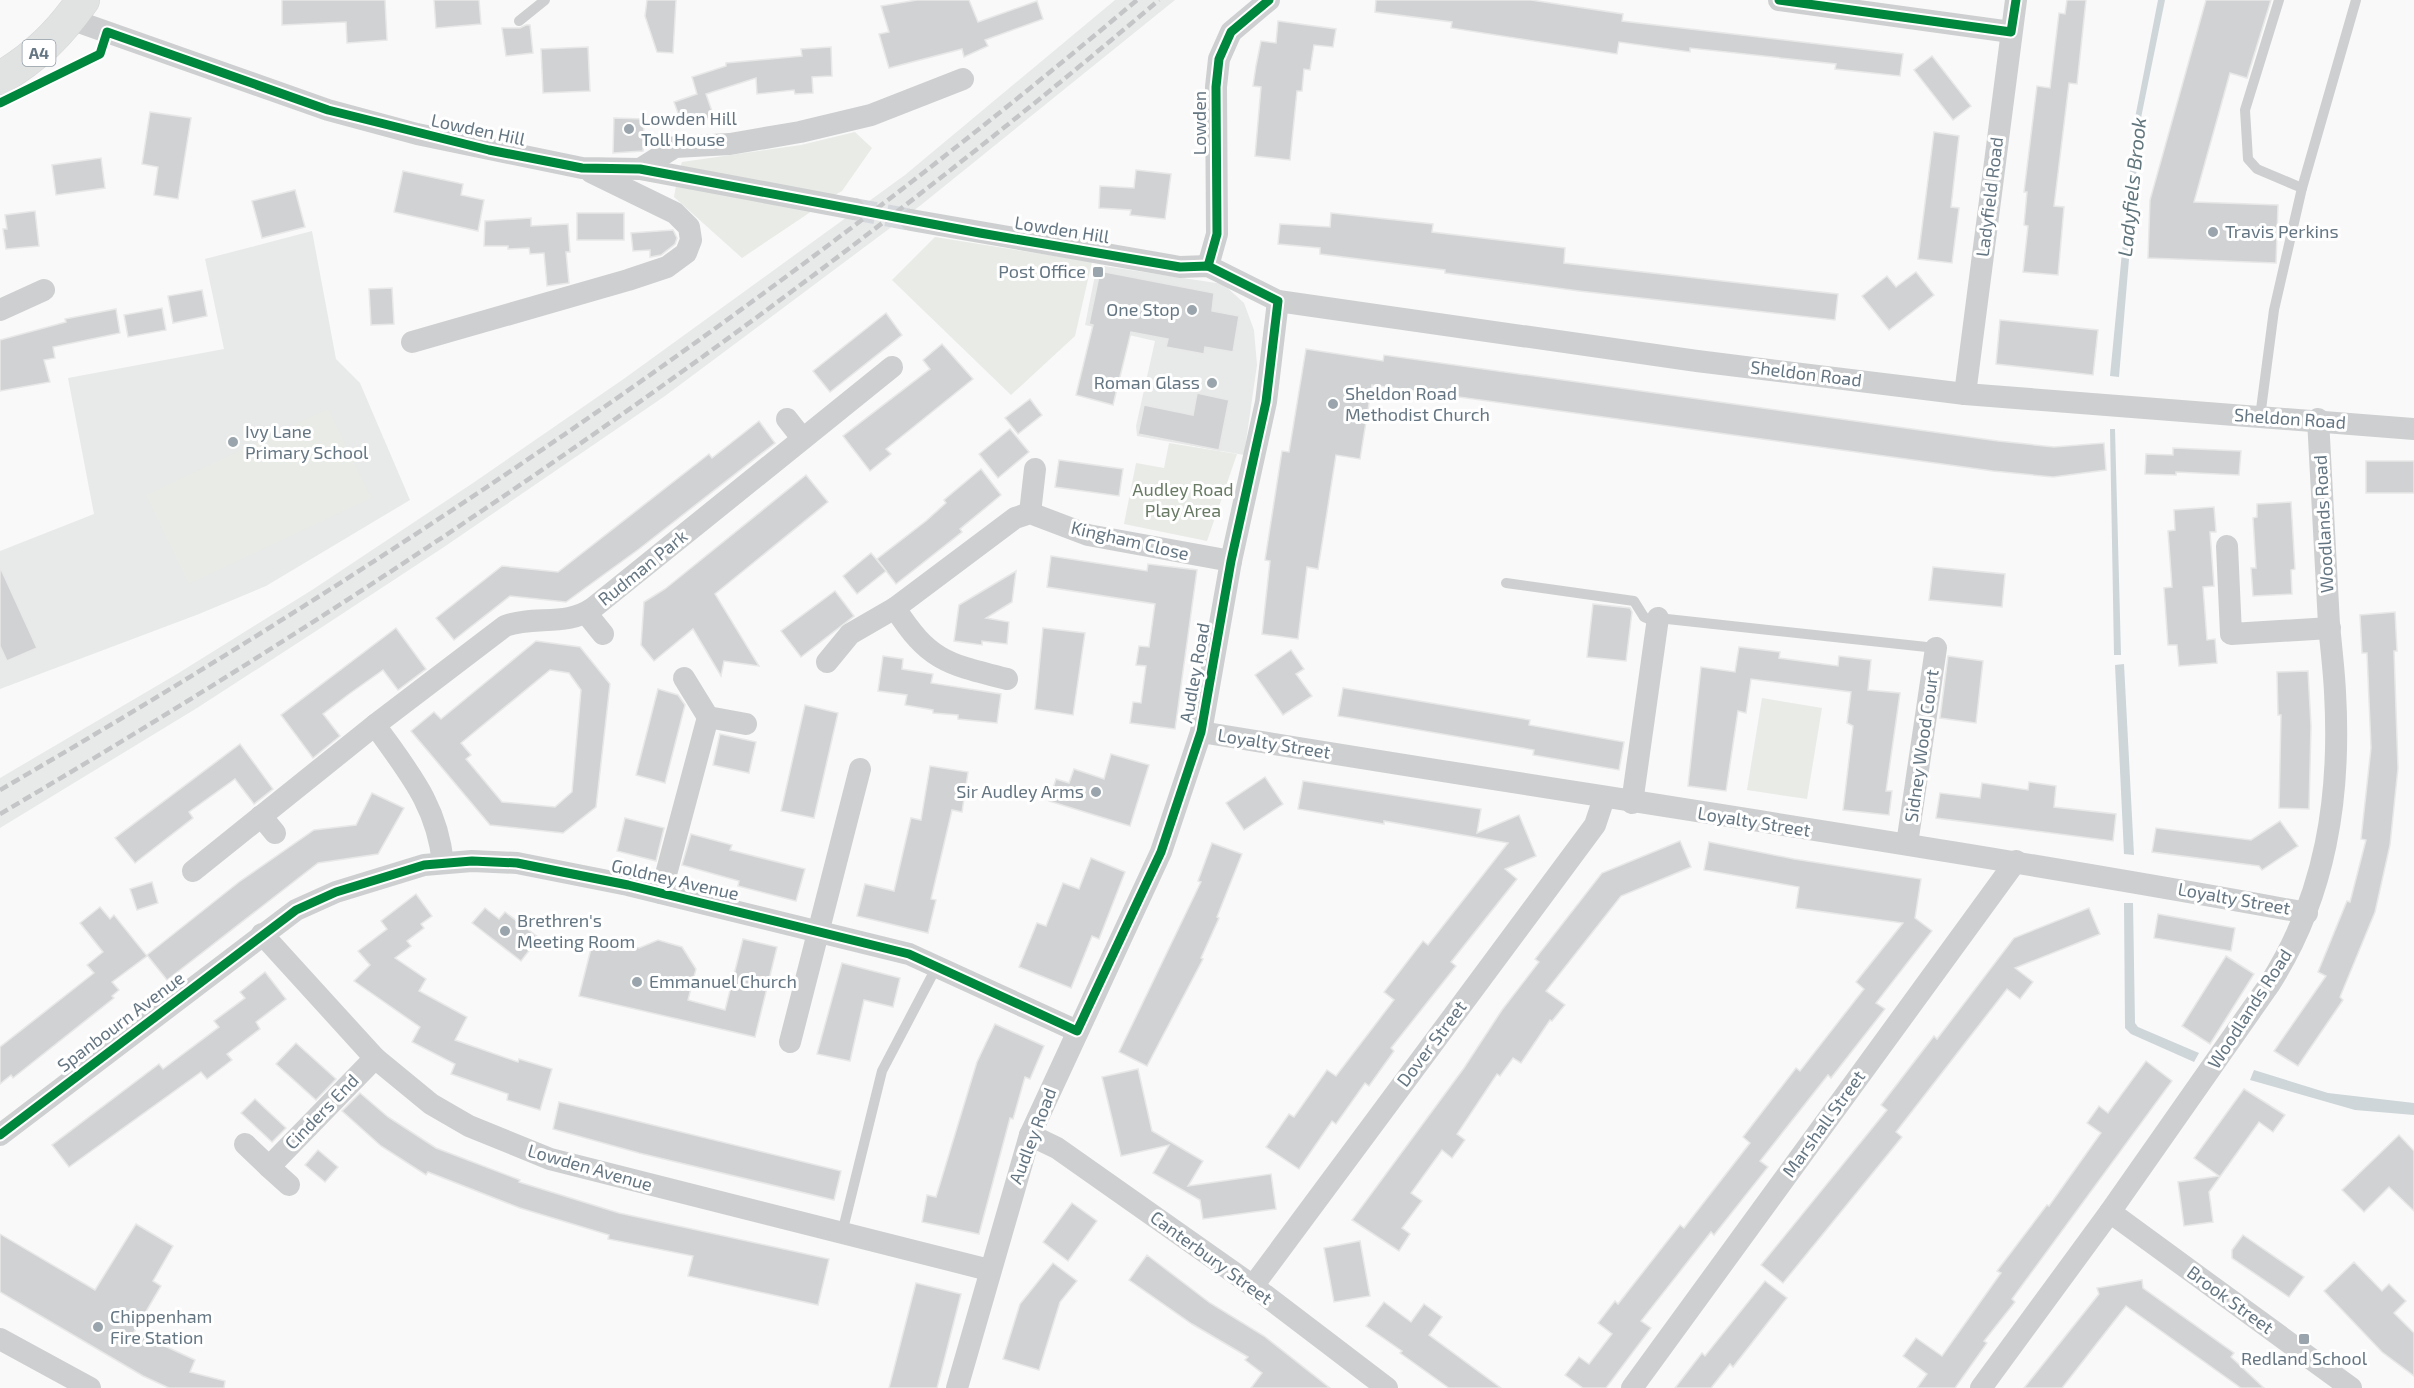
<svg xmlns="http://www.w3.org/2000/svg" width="2414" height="1388" viewBox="0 0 2414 1388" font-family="'Exo 2',sans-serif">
	<rect width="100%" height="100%" fill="#f9f9f9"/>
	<g fill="#e8e9e9">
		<polygon points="1115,0 1175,0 921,205 665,396 444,547 313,633 197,708 0,828 0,778 177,674 312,590 473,483 625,378 905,175"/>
		<polygon points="312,231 336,359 360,383 410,500 266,586 199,614 0,689 0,551 94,514 68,378 224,349 205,259"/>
		<polygon points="1097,265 1223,284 1244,303 1254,330 1257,365 1244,455 1137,436 1136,426 1155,341 1085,325"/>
	</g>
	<g fill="#e8ebe6">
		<polygon points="855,132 872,148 842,191 833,196 680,169 682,162 801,145"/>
		<polygon points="676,186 812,211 742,258 674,197"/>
		<polygon points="935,237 1092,262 1075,336 1011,395 892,280"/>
		<polygon points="328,409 371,498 189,584 146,495"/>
		<polygon points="1169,443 1237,454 1207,541 1124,524 1136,463 1164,468"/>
		<polygon points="1762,698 1822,708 1807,799 1747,790"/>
	</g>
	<g fill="#ced6d9">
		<polygon points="2158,0 2165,0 2141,118 2119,377 2110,376 2135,118"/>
		<polygon points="2110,429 2115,429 2121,655 2114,655"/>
		<polygon points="2124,664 2134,855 2124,854 2115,665"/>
		<polygon points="2124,903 2133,903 2135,1023 2138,1027 2199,1053 2194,1062 2131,1034 2125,1028"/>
		<polygon points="2254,1070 2328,1093 2414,1103 2414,1115 2355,1110 2250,1080"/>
	</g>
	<g fill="#d0d2d3" stroke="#e8e8e8" stroke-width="1.5" fill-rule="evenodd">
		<polygon points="282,0 385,0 387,40 347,43 346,22 282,25"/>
		<polygon points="434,0 479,0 481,24 436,28"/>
		<polygon points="647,0 676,0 673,53 657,52 645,16"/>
		<polygon points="917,0 969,0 978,22 1037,1 1043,19 985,40 988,46 964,57 962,49 889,68 879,34 889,32 881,6"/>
		<polygon points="1376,0 1531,0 1623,14 1622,21 1903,54 1900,76 1835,69 1836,64 1690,48 1690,52 1619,42 1617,54 1451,28 1452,22 1375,12"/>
		<polygon points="2067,0 2086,0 2077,84 2069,83 2054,206 2064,207 2058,275 2023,272 2028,226 2024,225 2027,192 2024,192 2037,86 2050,88 2059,13 2065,14"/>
		<polygon points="2206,0 2271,0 2247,78 2230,73 2194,202 2278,205 2276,263 2148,258 2150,200"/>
		<polygon points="1278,21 1336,29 1333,47 1314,45 1310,70 1304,69 1302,91 1297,91 1290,160 1255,156 1261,87 1253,86 1256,66 1261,41 1276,43"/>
		<polygon points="526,25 530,25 533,53 506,56 502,28 520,28"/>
		<polygon points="588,47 590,91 543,93 541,49"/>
		<polygon points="831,47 832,76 812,77 813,93 795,94 794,90 757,94 756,78 706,94 714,117 683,127 674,102 697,94 692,77 726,66 726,63 802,56 801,49"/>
		<polygon points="1932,56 1971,106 1953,120 1914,70"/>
		<polygon points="150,112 191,118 178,199 154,195 158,167 142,164"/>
		<polygon points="614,118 644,119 643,151 613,153"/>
		<polygon points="1934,132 1959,136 1951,207 1959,208 1952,263 1918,259"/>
		<polygon points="101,158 105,188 56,195 52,165"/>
		<polygon points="1136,170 1171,174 1165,219 1130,215 1131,210 1099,208 1100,186 1134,188"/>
		<polygon points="403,171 463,184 461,195 484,200 478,231 394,212"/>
		<polygon points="295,190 305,227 262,238 252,201"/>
		<polygon points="35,211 39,246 6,249 3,229 7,229 5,215"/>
		<rect x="577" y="213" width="47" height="27"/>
		<polygon points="1331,213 1433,224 1432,232 1565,248 1564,263 1838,294 1835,320 1579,291 1445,273 1445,270 1320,254 1320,248 1278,244 1280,224 1330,227"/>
		<polygon points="531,218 531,226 568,224 570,252 566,252 569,283 547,286 544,253 530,254 529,248 508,249 508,246 484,246 485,221"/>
		<polygon points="673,230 677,238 675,244 661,255 650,257 650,250 633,251 631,233"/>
		<polygon points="1100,271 1214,293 1212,311 1239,316 1233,352 1205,347 1204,354 1166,347 1168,339 1131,332 1113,405 1076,395 1093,325 1089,324"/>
		<polygon points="1916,272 1934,295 1889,330 1862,296 1887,276 1896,287"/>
		<polygon points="392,288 394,324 371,325 369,289"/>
		<polygon points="202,290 207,316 173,323 168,296"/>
		<polygon points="162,308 166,330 128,337 124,315"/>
		<polygon points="116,309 120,333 53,347 55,358 44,360 50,382 0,391 0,340 66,322 65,319"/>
		<polygon points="886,313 902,335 830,392 813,371"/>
		<polygon points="2000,320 2098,330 2093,375 1996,364"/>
		<polygon points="942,344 973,379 886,449 891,454 870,471 843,436 930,369 923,360"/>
		<polygon points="1306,349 1383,361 1384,355 1998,441 2054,447 2104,443 2106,470 2053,477 1993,471 1372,385 1360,459 1336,455 1318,569 1307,567 1298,639 1262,634 1270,561 1265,560 1282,451 1289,452"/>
		<polygon points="1197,393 1229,400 1219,450 1138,434 1144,405 1193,415"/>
		<polygon points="1030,399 1042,415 1018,434 1005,418"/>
		<polygon points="759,421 775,443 639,549 566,602 510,596 454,640 436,618 502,566 558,572 709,454 712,458"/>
		<polygon points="1010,429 1029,452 998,478 979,454"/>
		<polygon points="2173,448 2241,451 2239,475 2176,472 2176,475 2145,474 2146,454 2173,455"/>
		<polygon points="1059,460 1123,469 1119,496 1055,487"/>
		<rect x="2366" y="461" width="48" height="32"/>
		<polygon points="981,469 1001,495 960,529 962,532 896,584 877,559 926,521 946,503 944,500"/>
		<polygon points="806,475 828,502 715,594 759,666 724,661 721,676 693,629 654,661 641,645 644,602 665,589"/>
		<polygon points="2291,502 2295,569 2291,570 2292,594 2253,596 2251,568 2256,568 2253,518 2257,517 2257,504"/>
		<polygon points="2214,507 2216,532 2210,532 2214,586 2203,587 2207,640 2215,639 2217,663 2179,666 2177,645 2168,645 2164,588 2172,587 2168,531 2175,530 2174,510"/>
		<polygon points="871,553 886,571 857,594 843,576"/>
		<polygon points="1051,556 1147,571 1148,564 1197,570 1175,729 1130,723 1133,702 1141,703 1146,666 1136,665 1139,646 1149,647 1155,604 1047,587"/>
		<polygon points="0,567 37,648 7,661 0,646"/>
		<polygon points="1933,567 2005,574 2002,607 1929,600"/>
		<polygon points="1016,571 1012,602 986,618 1009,622 1007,644 982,641 982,645 954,641 959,605"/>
		<polygon points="835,591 854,616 801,657 781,631"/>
		<polygon points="1593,604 1630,608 1632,612 1626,661 1587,657"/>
		<polygon points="2395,612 2397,651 2394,651 2398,768 2390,845 2375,912 2340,997 2343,1000 2298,1066 2274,1051 2326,976 2318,972 2347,901 2350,902 2366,840 2361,839 2371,748 2367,653 2362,653 2360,615"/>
		<polygon points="396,628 426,669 398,690 383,670 349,694 323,714 340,736 313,758 281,715"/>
		<polygon points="1043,628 1085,633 1073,715 1035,709"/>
		<path d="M536 641 580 647 610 684 596 807 563 833 490 825 411 731 434 712 441 719ZM550 670 569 673 581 690 572 792 555 807 502 802 466 759 471 755 461 743Z"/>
		<polygon points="1739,647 1780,652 1779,658 1838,666 1839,656 1871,660 1868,690 1900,693 1886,791 1892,791 1889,815 1843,810 1853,726 1847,723 1851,692 1751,679 1746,713 1738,711 1726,791 1688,786 1701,667 1735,672"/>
		<polygon points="1291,650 1304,669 1296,674 1312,696 1283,715 1255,675"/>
		<polygon points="883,656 903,659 902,669 933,674 931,683 1001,694 997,723 958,719 958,715 933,713 933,710 905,705 907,695 878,691"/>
		<polygon points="1948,656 1983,661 1976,723 1940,718"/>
		<polygon points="2308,671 2311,726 2309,809 2279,808 2281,715 2278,715 2277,672"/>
		<polygon points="1343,688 1530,720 1529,725 1624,742 1619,770 1533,755 1534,750 1338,716"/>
		<polygon points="658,689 678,695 685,705 665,783 636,775"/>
		<polygon points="805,705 838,713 814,818 781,811"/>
		<polygon points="720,734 756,742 749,773 713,765"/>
		<polygon points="240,744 273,789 254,804 235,779 189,812 193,818 135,863 115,838"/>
		<polygon points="1111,754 1149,765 1130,826 1049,801 1056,779 1069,783 1074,769 1104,779"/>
		<polygon points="930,766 968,772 962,812 952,810 931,899 936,900 928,933 857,916 865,884 894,891 911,818 921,820"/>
		<polygon points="1265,777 1283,804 1244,830 1226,803"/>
		<polygon points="1303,781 1481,809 1477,833 1519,815 1536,856 1505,869 1517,879 1451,962 1456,966 1391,1048 1394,1051 1369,1086 1365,1083 1336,1124 1332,1121 1299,1169 1266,1147 1289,1114 1294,1117 1327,1070 1336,1076 1394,1000 1384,992 1423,941 1428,945 1508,843 1384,821 1384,824 1298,809"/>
		<polygon points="2029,782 2056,786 2054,807 2116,814 2113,841 1936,818 1940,793 1980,798 1982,783 2028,790"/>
		<polygon points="372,793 404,808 378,854 318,863 167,980 147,955 239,882 314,830 356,825"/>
		<polygon points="625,818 664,828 656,861 617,851"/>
		<polygon points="2280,821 2298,846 2262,870 2259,866 2152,852 2156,828 2251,840"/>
		<polygon points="691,834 732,845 730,850 805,869 796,901 738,886 739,881 682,865"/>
		<polygon points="1680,841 1691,867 1621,896 1546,991 1565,1005 1552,1021 1550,1020 1521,1063 1513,1058 1500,1076 1497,1074 1457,1134 1465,1140 1452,1158 1442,1150 1411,1193 1422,1201 1402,1228 1410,1234 1399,1251 1352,1220 1464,1068 1502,1010 1539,962 1535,959 1602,873"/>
		<polygon points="1709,842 1794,859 1921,879 1915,918 1932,931 1876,1003 1885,1009 1831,1078 1828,1075 1760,1161 1768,1167 1714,1235 1711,1232 1641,1321 1651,1328 1606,1388 1583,1388 1565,1375 1579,1357 1589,1364 1612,1334 1598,1323 1615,1301 1618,1304 1680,1225 1684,1228 1750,1143 1743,1137 1796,1068 1800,1071 1864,989 1856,982 1903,923 1796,908 1799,887 1704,870"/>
		<polygon points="1212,843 1242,854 1217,917 1219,918 1201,958 1203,959 1147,1066 1119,1052 1201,882 1198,881"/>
		<polygon points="1091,858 1125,872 1099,939 1092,936 1071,988 1019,967 1037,923 1046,926 1063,883 1079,889"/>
		<polygon points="152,882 158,903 137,910 130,889"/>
		<polygon points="416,894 432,916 421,924 424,928 407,941 411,946 395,958 426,979 419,991 467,1017 455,1040 518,1062 519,1059 552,1069 540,1110 507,1100 508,1094 451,1074 455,1064 412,1042 420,1027 354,981 370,965 358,951 387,929 381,921"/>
		<polygon points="100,907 110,919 114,915 147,956 112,982 119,990 112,996 114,998 13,1078 11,1075 0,1084 0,1047 94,973 87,965 103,952 80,923"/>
		<polygon points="485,908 499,919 505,912 539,938 521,961 472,923"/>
		<polygon points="2089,908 2100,934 2015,968 2033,982 2020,999 2007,989 1896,1132 1902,1137 1783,1283 1761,1265 1887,1110 1881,1105 1934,1036 1937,1039 2014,938"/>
		<polygon points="2158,914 2235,928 2231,951 2154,938"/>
		<polygon points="594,937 639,948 658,940 682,947 696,969 688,1000 725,1010 743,939 777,947 755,1037 579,996"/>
		<polygon points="2226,956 2254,974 2210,1044 2182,1026"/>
		<polygon points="842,963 900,978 893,1007 864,1000 850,1061 817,1054"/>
		<polygon points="265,972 286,999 256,1022 260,1029 227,1054 232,1060 207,1079 201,1072 69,1167 52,1145 159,1064 163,1069 219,1027 214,1021 245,998 240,992"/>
		<polygon points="995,1024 1044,1046 1030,1079 1025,1077 1013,1119 1010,1118 979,1234 922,1222 927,1195 936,1197 977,1062"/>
		<polygon points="296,1043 336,1079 316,1100 276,1064"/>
		<polygon points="2146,1061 2172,1081 2012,1299 2015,1302 1984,1341 1987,1343 1955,1388 1917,1388 1927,1374 1903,1356 1916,1338 1942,1356 2001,1273 1997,1271 2047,1205 2049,1206 2101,1133 2087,1123 2099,1106 2108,1113"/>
		<polygon points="1138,1069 1152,1131 1203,1161 1188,1186 1271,1174 1276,1209 1203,1219 1200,1200 1153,1173 1169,1145 1121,1156 1102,1077"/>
		<polygon points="2244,1089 2285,1115 2273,1132 2259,1122 2209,1192 2213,1222 2184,1226 2178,1182 2219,1176 2194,1158"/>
		<polygon points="360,1093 388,1117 436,1148 520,1180 519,1182 619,1213 829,1259 818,1305 688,1276 693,1256 608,1239 609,1235 520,1208 428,1172 426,1175 381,1146 342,1111"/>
		<polygon points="255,1099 286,1128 272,1142 241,1113"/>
		<polygon points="559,1102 841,1171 834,1200 639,1153 553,1129"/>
		<polygon points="2399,1135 2414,1151 2414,1211 2389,1187 2364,1212 2342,1190"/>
		<polygon points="318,1150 338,1167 325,1182 305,1165"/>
		<polygon points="1072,1203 1097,1221 1068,1261 1043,1242"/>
		<polygon points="136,1224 173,1246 153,1281 161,1286 134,1332 195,1360 190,1372 225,1381 224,1388 169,1388 143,1376 0,1292 0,1234 95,1290"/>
		<polygon points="2243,1235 2304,1277 2289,1297 2232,1258 2232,1250"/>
		<polygon points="1360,1241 1370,1296 1334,1302 1324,1248"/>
		<polygon points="1147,1255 1210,1303 1264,1336 1330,1388 1251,1388 1262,1373 1245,1360 1248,1357 1192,1324 1129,1280"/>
		<polygon points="2354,1262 2382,1291 2389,1284 2406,1301 2394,1313 2414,1333 2414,1376 2382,1352 2324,1291"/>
		<polygon points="1053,1263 1077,1281 1060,1302 1039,1370 1003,1359 1020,1304"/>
		<polygon points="2142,1280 2143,1288 2234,1353 2231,1357 2264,1388 2241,1388 2126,1306 2062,1388 2024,1388 2099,1294 2097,1288"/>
		<polygon points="1765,1281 1787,1298 1733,1367 1730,1364 1711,1388 1675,1388 1702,1353 1705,1356"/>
		<polygon points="916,1283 961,1294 937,1388 889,1388"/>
		<polygon points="1384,1302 1411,1322 1424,1304 1442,1317 1429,1335 1501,1388 1449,1388 1400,1353 1402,1351 1366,1326"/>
	</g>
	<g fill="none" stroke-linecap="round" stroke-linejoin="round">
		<polyline stroke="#d4d8dc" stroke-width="22" stroke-dasharray="22 11" stroke-linecap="butt" points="854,209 911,220"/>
		<g stroke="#d5d6d7" stroke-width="34">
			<path id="primary" d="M0 78C35 58 60 33 83 0"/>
		</g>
		<g stroke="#cecfd0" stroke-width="10">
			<polyline points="2279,0 2245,110 2248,159 2257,169 2302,188"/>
			<polyline points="519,21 545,0"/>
			<polyline points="2260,417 2274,310 2302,188 2356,0"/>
			<polyline points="1506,583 1634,601 1644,617 1657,623"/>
			<polyline points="1658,618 1936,648"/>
			<polyline points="842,1233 882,1071 937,966"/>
		</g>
		<g stroke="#cecfd0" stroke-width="22">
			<polyline points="1779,0 2011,32"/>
			<polyline points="70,19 328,110 417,134 582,168 640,169 854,209"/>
			<polyline points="640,169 675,147 730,144 800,132 871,115 963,79"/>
			<polyline points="911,220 1180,267 1208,266 1278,301 1697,361 1965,394 2414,429"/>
			<polyline points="1208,266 1217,234 1216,87 1219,59 1231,32 1269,0"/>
			<polyline points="0,310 44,290"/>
			<polyline points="412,342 628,280 667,267 686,253 691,240 689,227 675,213 591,172"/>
			<polyline points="1965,394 2016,0"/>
			<polyline points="787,419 802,438"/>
			<polyline points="1030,513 1035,469"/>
			<polyline points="2227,546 2231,634 2330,628"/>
			<polyline points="586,613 603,634"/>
			<polyline points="827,662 850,634 895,608"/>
			<polyline points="684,678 708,717 746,724"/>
			<path d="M1007 679C947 664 929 661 895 608L1015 518 1030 513 1088 535 1231 561"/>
			<path d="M1201 732C1570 793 1939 846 2307 913"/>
			<polyline points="1632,803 1658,618"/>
			<polyline points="261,816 275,833"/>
			<polyline points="1907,844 1936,648"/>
			<path d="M443 863C437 804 408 772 375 725L505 626C535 615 566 627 593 608L892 367"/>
			<polyline points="193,871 375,725"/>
			<polyline points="661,893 708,717"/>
			<polyline points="262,934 375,1058 431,1104 469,1126 550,1159 989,1270"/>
			<polyline points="790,1042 860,769"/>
			<polyline points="0,1135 296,910 336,892 424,865 472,861 517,863 628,885 909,954 1077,1031"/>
			<polyline points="1030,1135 1057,1148 1253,1286 1387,1388"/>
			<polyline points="245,1144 269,1167 375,1058"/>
			<polyline points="269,1167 289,1185"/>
			<polyline points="2110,1212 2351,1388"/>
			<polyline points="1253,1286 1595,825 1604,798"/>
			<polyline points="0,1339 90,1388"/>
			<polyline points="957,1388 1030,1135 1161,852 1201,732 1231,561 1266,402 1278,301"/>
			<polyline points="1632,1388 2016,861"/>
			<path d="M1981 1388 2110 1212 2269 985C2326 896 2341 797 2335 692 2334 670 2331 647 2329 624 2326 556 2322 488 2318 419"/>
		</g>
		<use href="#primary" stroke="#e1e2e2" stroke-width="33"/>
		<g stroke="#c3c5c6" stroke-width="4.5" stroke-dasharray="9 4.5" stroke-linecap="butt">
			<path d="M0 790C400 558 783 298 1137 0"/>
			<path d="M0 814C407 575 799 305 1159 0"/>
		</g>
		<g stroke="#fff" stroke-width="13">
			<g id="cycleway">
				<polyline points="1779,0 2011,32 2016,0"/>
				<polyline points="0,103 100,54 107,32 328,110 489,150 582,168 640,169 980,233 1180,267 1208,266 1278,301 1266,402 1231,561 1201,732 1161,852 1077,1031 909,954 628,885 517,863 472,861 424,865 336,892 296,910 0,1135"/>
				<polyline points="1208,266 1217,234 1216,87 1219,59 1231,32 1269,0"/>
			</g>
		</g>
		<use href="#cycleway" stroke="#00873e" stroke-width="9"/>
	</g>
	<g fill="#99a4ac" stroke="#fff" stroke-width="2">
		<circle cx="629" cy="129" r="6"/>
		<circle cx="2213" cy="232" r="6"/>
		<rect x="1092" y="266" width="12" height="12" rx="3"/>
		<circle cx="1192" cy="310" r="6"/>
		<circle cx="1212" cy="383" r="6"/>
		<circle cx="1333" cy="404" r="6"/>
		<circle cx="233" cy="442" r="6"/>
		<circle cx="1096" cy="792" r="6"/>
		<circle cx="505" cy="931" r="6"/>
		<circle cx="637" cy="982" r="6"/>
		<circle cx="98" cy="1327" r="6"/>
		<rect x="2298" y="1333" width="12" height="12" rx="3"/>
	</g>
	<g text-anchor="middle" stroke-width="6" stroke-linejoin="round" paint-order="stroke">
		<rect fill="#fff" stroke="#939fa8" stroke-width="1.5" x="22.5" y="40" width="33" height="26" rx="4.5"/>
		<g font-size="16" font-weight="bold" fill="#657683">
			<text x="39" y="59">A4</text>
		</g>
		<g font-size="18" fill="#657683" stroke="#fff" text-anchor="start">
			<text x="641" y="125">Lowden Hill<tspan x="641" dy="21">Toll House</tspan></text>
			<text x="2225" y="238">Travis Perkins</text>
			<text x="1086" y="278" text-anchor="end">Post Office</text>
			<text x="1180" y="316" text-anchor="end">One Stop</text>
			<text x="1200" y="389" text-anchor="end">Roman Glass</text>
			<text x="1345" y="400">Sheldon Road<tspan x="1345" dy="21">Methodist Church</tspan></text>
			<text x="245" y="438">Ivy Lane<tspan x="245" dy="21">Primary School</tspan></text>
			<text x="1084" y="798" text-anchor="end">Sir Audley Arms</text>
			<text x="517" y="927">Brethren's<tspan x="517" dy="21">Meeting Room</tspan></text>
			<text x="649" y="988">Emmanuel Church</text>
			<text x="110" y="1323">Chippenham<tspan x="110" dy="21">Fire Station</tspan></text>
			<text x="2304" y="1365" text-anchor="middle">Redland School</text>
		</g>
		<g font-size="18" fill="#657683" stroke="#fff">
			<text transform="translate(1200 123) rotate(-90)" y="6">Lowden</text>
			<text transform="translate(478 130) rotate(12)" y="6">Lowden Hill</text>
			<text transform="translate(1990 197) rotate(-83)" y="6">Ladyfield Road</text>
			<text transform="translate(1062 230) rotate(9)" y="6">Lowden Hill</text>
			<text transform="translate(1806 374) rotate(7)" y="6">Sheldon Road</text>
			<text transform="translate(2290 419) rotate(4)" y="6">Sheldon Road</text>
			<text transform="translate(2324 524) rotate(-93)" y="6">Woodlands Road</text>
			<text transform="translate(1130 541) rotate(13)" y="6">Kingham Close</text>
			<text transform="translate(643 568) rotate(-39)" y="6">Rudman Park</text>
			<text transform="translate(1195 673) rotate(-80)" y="6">Audley Road</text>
			<text transform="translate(1274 744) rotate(9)" y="6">Loyalty Street</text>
			<text transform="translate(1922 746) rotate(-82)" y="6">Sidney Wood Court</text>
			<text transform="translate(1754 822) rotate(9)" y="6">Loyalty Street</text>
			<text transform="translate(675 880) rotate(13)" y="6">Goldney Avenue</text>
			<text transform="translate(2234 899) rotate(10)" y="6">Loyalty Street</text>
			<text transform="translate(2250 1009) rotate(-57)" y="6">Woodlands Road</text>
			<text transform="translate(121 1022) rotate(-37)" y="6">Spanbourn Avenue</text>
			<text transform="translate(1432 1044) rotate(-53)" y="6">Dover Street</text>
			<text transform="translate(322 1112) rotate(-46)" y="6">Cinders End</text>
			<text transform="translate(1824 1124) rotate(-54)" y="6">Marshall Street</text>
			<text transform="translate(1033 1136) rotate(-69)" y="6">Audley Road</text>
			<text transform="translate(590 1168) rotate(16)" y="6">Lowden Avenue</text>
			<text transform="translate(1211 1258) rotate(36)" y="6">Canterbury Street</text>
			<text transform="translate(2230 1300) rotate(36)" y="6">Brook Street</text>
		</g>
		<g font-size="18" fill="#687a64" stroke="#fff">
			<text x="1183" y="496">Audley Road<tspan x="1183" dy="21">Play Area</tspan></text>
		</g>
		<g font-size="20" font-style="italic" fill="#60757c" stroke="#fff">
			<text transform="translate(2132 187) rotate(-84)" y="7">Ladyfiels Brook</text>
		</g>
	</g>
</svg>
